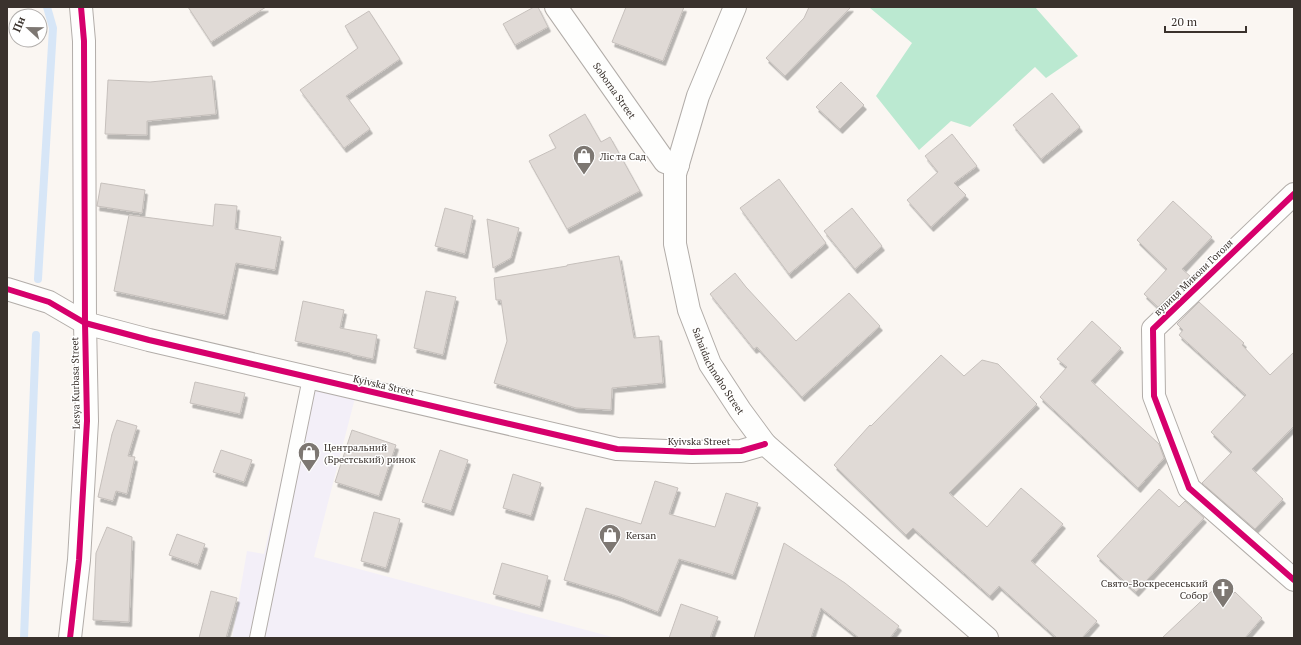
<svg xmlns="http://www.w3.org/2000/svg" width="1301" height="645" viewBox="0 0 1301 645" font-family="'PT Serif',serif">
	<defs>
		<filter id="shadow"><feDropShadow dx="2.5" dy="4.5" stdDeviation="0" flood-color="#0004"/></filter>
	</defs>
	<rect width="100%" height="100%" fill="#faf6f2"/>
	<polygon fill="#f3eff8" points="303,385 356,394 314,557 616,638 232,638 247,551 264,554"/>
	<polygon fill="#bbe9d1" points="871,7 1035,7 1078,56 1046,78 1035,67 970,127 951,121 919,150 876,96 912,43 870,8"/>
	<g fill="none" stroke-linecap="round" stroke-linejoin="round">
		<g stroke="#d7e6f7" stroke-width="8">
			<polyline points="38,279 53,28 47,7"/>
			<polyline points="24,638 36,335"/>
		</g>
	</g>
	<g fill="#e0dad6" stroke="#c6c0bc" filter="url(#shadow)">
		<polygon points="188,7 266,7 211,42"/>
		<polygon points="534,7 538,7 548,27 515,45 503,24"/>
		<polygon points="626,7 684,7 663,61 612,42"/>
		<polygon points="809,7 851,7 785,76 766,58 804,18"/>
		<polygon points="369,11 400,59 346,96 370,129 344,148 300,90 358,48 345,26"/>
		<polygon points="212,76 216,114 147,121 147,135 105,134 108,80 150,82"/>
		<polygon points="841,82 864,105 840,129 816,107"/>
		<polygon points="1052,93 1080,127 1041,159 1013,125"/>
		<polygon points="585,114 601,142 610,137 640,191 567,229 529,161 556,148 549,135"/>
		<polygon points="952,134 977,166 954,183 966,195 931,227 907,200 938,172 925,156"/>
		<polygon points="779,179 826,243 789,274 740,208"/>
		<polygon points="101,183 145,190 142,213 97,206"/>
		<polygon points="1173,201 1212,237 1182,269 1190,276 1158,307 1144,294 1167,269 1137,240"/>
		<polygon points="215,204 237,206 235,229 281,237 275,270 236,263 225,315 114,291 129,215 213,226"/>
		<polygon points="445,208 473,216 465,254 435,246"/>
		<polygon points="852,208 882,246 855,269 824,231"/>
		<polygon points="487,219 519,228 511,258 493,268"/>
		<polygon points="619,256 634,338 659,336 663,383 612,388 611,410 576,408 494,383 507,341 501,300 496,300 494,278 567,266 567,265"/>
		<polygon points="735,273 746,287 796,341 849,293 880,326 802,397 757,347 754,349 710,294"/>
		<polygon points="426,291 456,297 443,355 414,348"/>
		<polygon points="303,301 344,310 340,328 377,335 373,359 350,354 350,353 295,341"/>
		<polygon points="1199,302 1244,343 1242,345 1270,375 1294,352 1294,426 1252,469 1283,499 1255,529 1202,483 1232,452 1211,432 1246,395 1179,335 1183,330 1177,324"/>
		<polygon points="1092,321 1121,348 1091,381 1159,444 1164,458 1138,488 1040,397 1067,367 1057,359"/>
		<polygon points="941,355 964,376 982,360 998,364 1037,404 949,493 987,527 1021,488 1063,524 1031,561 1097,621 1082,638 1057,638 999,586 990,596 913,528 906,535 834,465 870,425 871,426"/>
		<polygon points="195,382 245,393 240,414 190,403"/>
		<polygon points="117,420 137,426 128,456 135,457 127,494 116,491 113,501 98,497 112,434"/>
		<polygon points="352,430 396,445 379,496 335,482"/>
		<polygon points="221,450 252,460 244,482 213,472"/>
		<polygon points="440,450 468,460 451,511 422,502"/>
		<polygon points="513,474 541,483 531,516 503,508"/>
		<polygon points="655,481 678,488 669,514 715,527 726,493 758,503 733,575 679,559 658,612 620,597 564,580 586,508 641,524"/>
		<polygon points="1159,489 1179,507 1185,501 1204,518 1136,592 1097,556"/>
		<polygon points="374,512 400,519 386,568 361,561"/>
		<polygon points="107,527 132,537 129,622 93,620 96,553"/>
		<polygon points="177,534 205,544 198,565 169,555"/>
		<polygon points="784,543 845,583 899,626 890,638 859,638 821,608 811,638 754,638"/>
		<polygon points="502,563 548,576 540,607 493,594"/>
		<polygon points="1214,589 1227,600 1235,592 1262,618 1245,638 1162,638"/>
		<polygon points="211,591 237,598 226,638 199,638"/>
		<polygon points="681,604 718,617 710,638 669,638"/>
	</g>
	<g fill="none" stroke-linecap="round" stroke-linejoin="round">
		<g stroke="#b2ada9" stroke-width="16">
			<polyline id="lane" points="257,638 310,378"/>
		</g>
		<g stroke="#b2ada9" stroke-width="24">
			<g id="street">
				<path id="s1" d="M556 7 665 162 678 165"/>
				<polyline points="1294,194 1153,329 1154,396 1189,488 1294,580"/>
				<polyline points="7,289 49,302 85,323 149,340 617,449 692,452 741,451 765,444"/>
				<polyline points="70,638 79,560 87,421 85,323 84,41 81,7"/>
			</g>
		</g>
		<g stroke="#b2ada9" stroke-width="24">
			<g id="secondary">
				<path id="s2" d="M735 7 698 96 675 174V244L689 310 710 364 740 410 765 444 987 638"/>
			</g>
		</g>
		<use href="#lane" stroke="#fefefd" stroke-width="14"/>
		<use href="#street" stroke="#fefefd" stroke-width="22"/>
		<use href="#secondary" stroke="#fefefd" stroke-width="22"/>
		<g stroke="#fff" stroke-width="8">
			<g id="cycleway">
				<polyline points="1294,194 1153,329 1154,396 1189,488 1294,580"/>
				<polyline points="7,289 49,302 85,323 149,340 617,449 692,452 741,451 765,444"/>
				<polyline points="70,638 79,560 87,421 85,323 84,41 81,7"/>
			</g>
		</g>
		<use href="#cycleway" stroke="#d6006c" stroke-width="6"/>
	</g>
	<defs>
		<g id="shop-pin" transform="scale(1.15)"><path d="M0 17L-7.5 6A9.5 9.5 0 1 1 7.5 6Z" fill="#7d7772" stroke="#fff"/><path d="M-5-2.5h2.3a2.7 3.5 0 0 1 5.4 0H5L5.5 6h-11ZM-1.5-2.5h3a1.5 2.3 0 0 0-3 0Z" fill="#fff"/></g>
		<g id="church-pin" transform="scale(1.15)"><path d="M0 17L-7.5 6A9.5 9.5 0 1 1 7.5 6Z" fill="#7d7772" stroke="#fff"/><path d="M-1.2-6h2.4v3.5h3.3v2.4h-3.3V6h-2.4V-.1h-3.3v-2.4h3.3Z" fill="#fff"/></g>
	</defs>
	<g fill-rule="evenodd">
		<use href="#shop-pin" x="584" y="156"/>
		<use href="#shop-pin" x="309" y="453"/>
		<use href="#shop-pin" x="610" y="535"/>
		<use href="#church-pin" x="1223" y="589"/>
	</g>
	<g text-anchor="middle" stroke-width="3" stroke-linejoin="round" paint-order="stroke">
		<g font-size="10" fill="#3a322d" stroke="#fff">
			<text dy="4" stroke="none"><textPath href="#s1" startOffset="102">Soborna Street</textPath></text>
			<text transform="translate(1193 277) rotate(-44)" y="4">вулиця Миколи Гоголя</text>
			<text dy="4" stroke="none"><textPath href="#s2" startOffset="383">Sahaidachnoho Street</textPath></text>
			<text transform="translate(75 383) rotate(-91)" y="4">Lesya Kurbasa Street</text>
			<text transform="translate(384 385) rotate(13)" y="4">Kyivska Street</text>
			<text x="699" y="445">Kyivska Street</text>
		</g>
		<g font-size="10" fill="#3a322d" stroke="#fff" text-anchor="start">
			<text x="600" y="160">Ліс та Сад</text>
			<text x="324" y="451">Центральний<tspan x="324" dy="12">(Брестський) ринок</tspan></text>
			<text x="626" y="539">Kersan</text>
			<text x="1208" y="587" text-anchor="end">Свято-Воскресенський<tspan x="1208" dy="12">Собор</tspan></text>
		</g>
	</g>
	<rect width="1301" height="645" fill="none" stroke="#3a322d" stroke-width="16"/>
	<g transform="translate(28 28) rotate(292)"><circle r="19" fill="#ffffff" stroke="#b0adab"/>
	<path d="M0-3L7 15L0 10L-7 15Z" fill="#7d7772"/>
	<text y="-6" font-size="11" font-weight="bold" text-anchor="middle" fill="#3a322d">Пн</text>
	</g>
	<path d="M1165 26v6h81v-6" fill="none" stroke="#3a322d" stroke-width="2"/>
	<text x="1171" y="26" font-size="12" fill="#3a322d" stroke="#ffffff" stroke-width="3" paint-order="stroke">20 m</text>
</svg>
